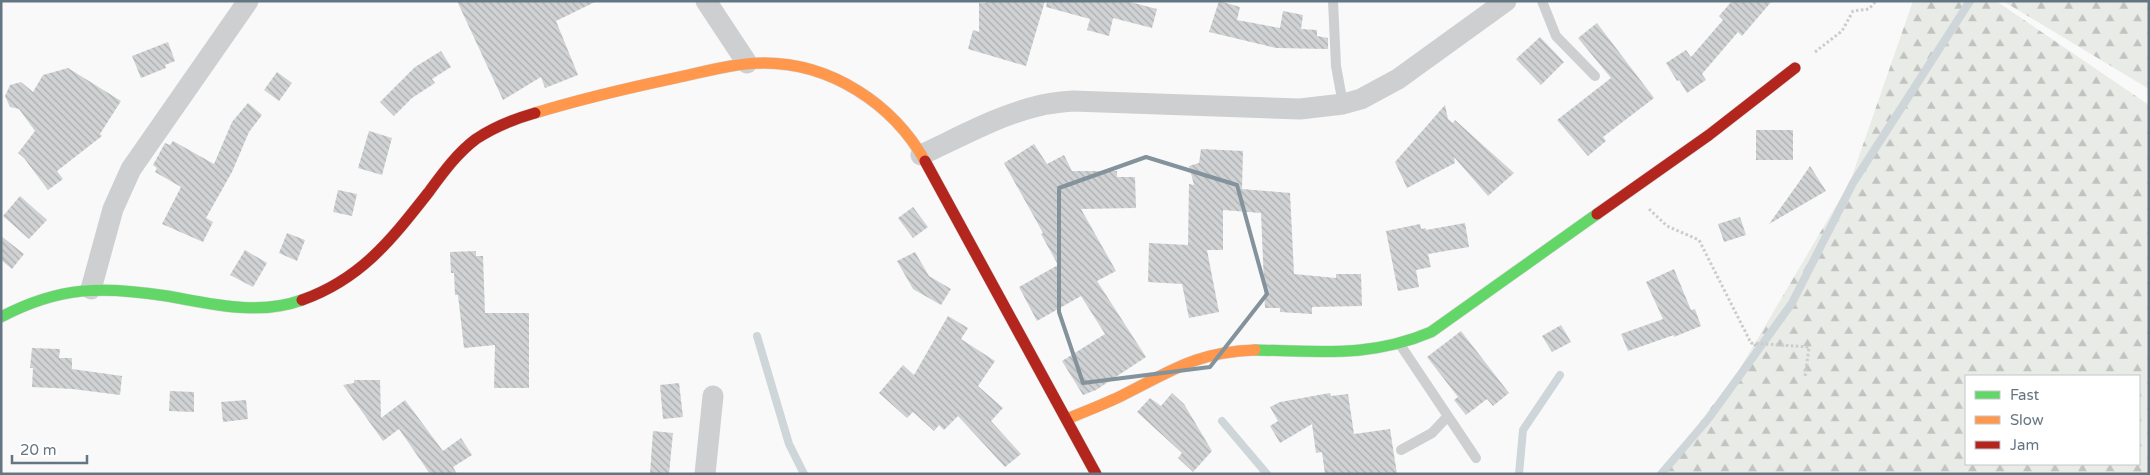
<svg xmlns="http://www.w3.org/2000/svg" width="2150" height="475" viewBox="0 0 2150 475" font-family="'Varela Round',sans-serif">
	<defs>
		<pattern id="forest-firs" width="22" height="20" patternUnits="userSpaceOnUse" patternTransform="scale(1.25)"><rect width="22" height="20" fill="#e8ebe6"/><path d="M5 1l3.5 6h-7zM16 11l3.5 6h-7z" fill="#c0c3c0"/></pattern>
		<pattern id="building-back-hatch" width="6" height="6" patternUnits="userSpaceOnUse" patternTransform="scale(1.25)"><rect width="6" height="6" fill="#d0d2d3"/><path d="M-1 5l2 2M0 0l6 6M5-1l2 2" fill="none" stroke="#acafb1"/></pattern>
	</defs>
	<rect width="100%" height="100%" fill="#f9f9f9"/>
	<g fill="url(#forest-firs)" fill-rule="evenodd">
		<path d="M1913 1H1996L2149 105V474H1660L1738 372 1850 182ZM1966 376H2139V464H1966Z"/>
		<polygon points="2003,1 2149,1 2149,89"/>
	</g>
	<g fill="none" stroke-linecap="round" stroke-linejoin="round">
		<g stroke="#ced6d9" stroke-width="8">
			<polyline points="757,336 789,444 804,474"/>
			<polyline points="1222,421 1267,474"/>
			<polyline points="1519,474 1523,430 1560,375"/>
			<polyline points="1661,474 1709,418 1792,303 1853,183 1970,1"/>
		</g>
	</g>
	<g fill="url(#building-back-hatch)">
		<polygon points="457,1 597,1 556,21 578,75 545,88 541,77 503,100"/>
		<polygon points="986,1 1045,1 1026,66 968,49 973,30 979,32 979,3 986,3"/>
		<polygon points="1047,1 1126,1 1157,9 1152,28 1113,18 1109,36 1087,30 1090,19 1046,7"/>
		<polygon points="1219,1 1240,7 1237,20 1280,28 1283,11 1303,15 1301,29 1317,30 1317,36 1328,38 1328,49 1276,48 1209,32"/>
		<polygon points="1732,1 1772,1 1742,36 1738,32 1702,74 1706,80 1687,93 1679,80 1677,81 1666,63 1686,50 1691,57 1723,20 1719,16"/>
		<polygon points="1597,23 1654,98 1603,137 1606,141 1588,156 1557,120 1611,78 1578,38"/>
		<polygon points="1540,37 1564,62 1541,85 1516,59"/>
		<polygon points="168,42 175,61 165,65 166,68 141,78 132,56"/>
		<polygon points="441,51 451,67 432,79 435,83 412,98 394,116 380,102 415,67"/>
		<polygon points="68,68 121,101 100,134 102,136 57,171 63,179 48,190 24,158 18,153 35,131 19,109 10,107 5,96 10,85 21,82 33,92 43,75"/>
		<polygon points="277,72 292,83 279,101 264,90"/>
		<polygon points="248,103 262,115 249,132 232,172 206,218 213,222 203,242 162,224 181,187 155,172 157,168 153,165 165,143 170,145 173,141 214,164 232,122"/>
		<polygon points="1445,105 1448,119 1453,123 1455,120 1514,173 1488,196 1454,157 1455,163 1407,188 1395,162"/>
		<rect x="1756" y="130" width="37" height="30"/>
		<polygon points="369,131 392,138 382,175 358,168"/>
		<polygon points="1034,144 1047,164 1064,155 1072,171 1117,171 1117,177 1135,177 1136,208 1081,209 1116,271 1097,281 1146,357 1096,390 1083,395 1062,361 1105,334 1081,296 1037,321 1019,287 1058,265 1041,234 1043,233 1004,163"/>
		<polygon points="1201,149 1243,151 1242,189 1290,193 1294,274 1336,278 1336,274 1361,274 1362,306 1312,307 1312,314 1280,312 1280,308 1265,308 1261,213 1223,210 1223,250 1207,250 1219,312 1189,318 1182,284 1148,282 1149,243 1188,245 1189,184 1194,185 1189,166 1199,163"/>
		<polygon points="1810,166 1826,191 1769,224 1797,185"/>
		<polygon points="338,190 357,194 352,216 333,212"/>
		<polygon points="20,196 47,220 29,239 3,216"/>
		<polygon points="913,207 928,227 913,238 898,218"/>
		<polygon points="1740,217 1746,235 1724,242 1718,224"/>
		<polygon points="1465,223 1469,247 1428,254 1431,267 1416,270 1419,287 1398,291 1386,231 1420,224 1421,229 1426,228 1426,230"/>
		<polygon points="287,233 305,240 297,261 279,253"/>
		<polygon points="1,236 24,254 12,269 1,260"/>
		<polygon points="245,250 267,263 253,287 230,275"/>
		<polygon points="476,251 476,256 483,256 485,313 529,313 529,388 494,388 495,345 464,348 458,295 455,295 454,273 451,273 450,252"/>
		<polygon points="915,252 929,276 951,289 941,305 913,289 897,261"/>
		<polygon points="1674,269 1691,310 1695,309 1701,326 1674,337 1674,335 1628,351 1621,334 1663,319 1646,282"/>
		<polygon points="948,316 968,328 961,339 995,361 978,386 1003,408 991,421 1021,454 1005,467 958,416 944,430 939,425 934,431 913,412 907,418 879,393 903,365 914,375"/>
		<polygon points="1561,325 1571,342 1552,352 1542,336"/>
		<polygon points="1461,331 1509,393 1493,406 1487,399 1466,415 1454,400 1458,397 1427,357"/>
		<polygon points="32,348 60,349 59,358 72,358 72,369 122,376 120,395 73,389 32,387 33,368 30,368"/>
		<polygon points="354,380 380,380 381,418 405,400 443,451 461,438 472,455 453,467 457,474 430,474 399,429 383,441 343,385 354,383"/>
		<polygon points="679,383 683,417 663,419 660,385"/>
		<polygon points="170,391 194,392 194,412 169,411"/>
		<polygon points="1172,393 1184,404 1212,451 1193,472 1178,458 1182,453 1137,412 1150,398 1161,406"/>
		<polygon points="1330,393 1331,396 1348,394 1354,434 1390,429 1397,474 1325,474 1322,452 1316,453 1312,424 1280,443 1270,426 1278,421 1270,407 1280,402"/>
		<polygon points="246,400 248,419 223,422 221,402"/>
		<polygon points="653,431 673,433 669,474 650,474"/>
	</g>
	<g fill="none" stroke-linecap="round" stroke-linejoin="round">
		<g stroke="#d5d6d7" stroke-width="12">
			<g id="fast">
				<path d="M1 317C60 286 102 286 167 296 212 304 258 316 302 300"/>
				<path d="M1255 350C1320 351 1370 358 1431 332L1597 214"/>
			</g>
		</g>
		<g stroke="#d5d6d7" stroke-width="12">
			<g id="slow">
				<path d="M535 113C581 99 628 88 675 78 704 72 734 63 764 63 831 63 893 104 925 161"/>
				<path d="M1067 419C1086 411 1105 404 1123 395 1173 370 1197 352 1255 350"/>
			</g>
		</g>
		<g stroke="#d5d6d7" stroke-width="12">
			<g id="jam">
				<polyline points="925,161 1096,474"/>
				<polyline points="1597,214 1709,135 1795,68"/>
				<path d="M302 300C361 279 391 240 428 193 442 174 457 153 476 139 494 127 514 119 535 113"/>
			</g>
		</g>
		<g stroke="#cbcccd" stroke-width="3" stroke-dasharray="2.5 2.5" stroke-linecap="butt">
			<polyline points="1815,52 1842,31 1853,11 1869,9 1876,1"/>
			<polyline points="1649,209 1667,226 1699,240 1751,343 1809,347 1805,377"/>
		</g>
		<g stroke="#cecfd0" stroke-width="10">
			<polyline points="1333,1 1336,66 1343,104"/>
			<polyline points="1542,1 1556,36 1595,76"/>
			<polyline points="1401,346 1476,458"/>
			<polyline points="1401,450 1432,433 1447,417"/>
		</g>
		<g stroke="#cecfd0" stroke-width="21">
			<polyline points="706,1 747,63"/>
			<path d="M921 155C958 138 999 115 1038 106 1049 103 1061 102 1073 101L1300 109 1343 104 1361 99 1398 79 1506 1"/>
			<polyline points="91,289 113,209 131,169 248,1"/>
			<polyline points="705,474 713,396"/>
		</g>
		<use href="#fast" stroke="#63d668" stroke-width="11"/>
		<use href="#slow" stroke="#ff974d" stroke-width="11"/>
		<use href="#jam" stroke="#b3261e" stroke-width="11"/>
	</g>
	<path fill="none" stroke="#84929c" stroke-width="4" stroke-linejoin="round" d="M1146 157 1237 185 1267 294 1210 367 1083 383 1059 312V188Z"/>
	<rect width="2150" height="475" fill="none" stroke="#657683" stroke-width="5"/>
	<rect x="1965" y="375" width="175" height="90" fill="#ffffff" stroke="#c1c8cd"/>
	<rect x="1975" y="391" width="25" height="8" fill="#63d668" stroke="#c1c8cd"/>
	<text x="2010" y="400" font-size="15" fill="#657683">Fast</text>
	<rect x="1975" y="416" width="25" height="8" fill="#ff974d" stroke="#c1c8cd"/>
	<text x="2010" y="425" font-size="15" fill="#657683">Slow</text>
	<rect x="1975" y="441" width="25" height="8" fill="#b3261e" stroke="#c1c8cd"/>
	<text x="2010" y="450" font-size="15" fill="#657683">Jam</text>
	<path d="M12 455v8h75v-8" fill="none" stroke="#657683" stroke-width="2.5"/>
	<text x="20" y="455" font-size="15" fill="#657683" stroke="#ffffff" stroke-width="4" paint-order="stroke">20 m</text>
</svg>
